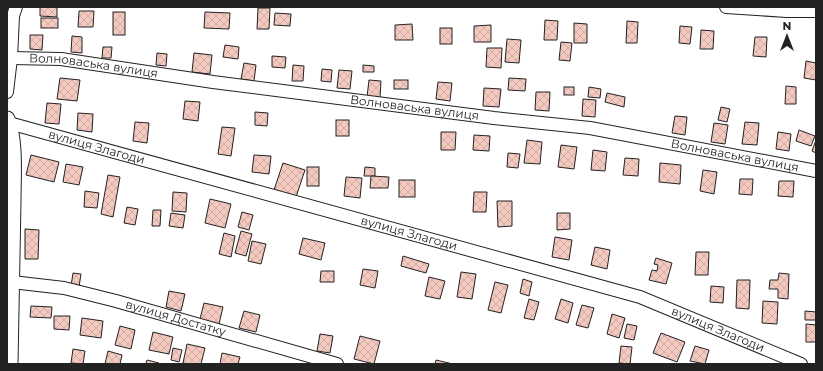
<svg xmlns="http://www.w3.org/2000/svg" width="823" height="371" viewBox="0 0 823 371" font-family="Montserrat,sans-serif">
	<defs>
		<pattern id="building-cross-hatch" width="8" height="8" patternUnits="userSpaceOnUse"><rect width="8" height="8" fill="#f3c9c0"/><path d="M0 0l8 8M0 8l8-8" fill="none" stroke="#d0aca5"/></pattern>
	</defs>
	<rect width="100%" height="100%" fill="#fff"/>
	<g fill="url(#building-cross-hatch)" stroke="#222">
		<polygon points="40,7 57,7 57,17 40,16"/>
		<polygon points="258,8 270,8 269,29 257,29"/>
		<polygon points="79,11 94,11 93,27 78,27"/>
		<rect x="113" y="12" width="12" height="23"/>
		<polygon points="205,12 230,13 229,29 204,28"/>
		<polygon points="275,13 291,14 290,26 274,25"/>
		<rect x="41" y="18" width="17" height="10"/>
		<polygon points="545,20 558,21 557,40 544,40"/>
		<polygon points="627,21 638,22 637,43 626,43"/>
		<polygon points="574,23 587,24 587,43 574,43"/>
		<polygon points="412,24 413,40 395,40 395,25"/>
		<polygon points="491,25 491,42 474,42 474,26"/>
		<polygon points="680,26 692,27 690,44 679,43"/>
		<rect x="440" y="28" width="12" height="16"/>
		<polygon points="701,30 714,31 713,49 700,49"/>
		<polygon points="30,35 43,35 42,50 30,49"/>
		<polygon points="72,36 82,37 82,53 71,52"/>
		<polygon points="755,37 767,37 766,57 753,56"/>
		<polygon points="507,39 521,40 519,63 505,62"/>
		<polygon points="561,42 572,43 570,61 559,60"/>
		<polygon points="225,45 239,47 238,59 223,57"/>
		<polygon points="103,47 112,47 111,58 102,58"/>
		<polygon points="487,48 502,48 501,68 486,67"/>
		<polygon points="157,53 167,54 166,66 156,65"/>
		<polygon points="194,53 212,55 210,74 192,72"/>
		<polygon points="272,56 286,57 285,68 272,67"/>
		<polygon points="806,61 816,63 816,80 804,78"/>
		<polygon points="244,63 256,65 254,81 241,79"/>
		<polygon points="293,65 304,66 303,81 292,81"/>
		<polygon points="363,65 374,66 374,72 363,72"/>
		<polygon points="322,69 332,70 331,82 321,81"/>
		<polygon points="339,70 352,71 350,89 337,88"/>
		<polygon points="60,78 80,80 77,101 57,99"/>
		<polygon points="509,78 526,79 525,91 508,90"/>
		<polygon points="369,80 381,81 380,98 367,97"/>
		<rect x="394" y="80" width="14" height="9"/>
		<polygon points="438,82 452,83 450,101 436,99"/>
		<polygon points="786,86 796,87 796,104 785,104"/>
		<rect x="564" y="87" width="10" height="8"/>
		<polygon points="589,87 601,89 600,98 588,97"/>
		<polygon points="484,88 501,89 499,107 483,106"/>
		<polygon points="536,92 550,92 549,111 535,110"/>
		<polygon points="607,93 625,97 624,107 605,102"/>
		<polygon points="583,99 596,100 595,117 582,116"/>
		<polygon points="185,101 200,102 198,121 183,119"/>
		<polygon points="47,103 61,104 59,124 45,123"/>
		<polygon points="721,107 730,109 727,122 718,120"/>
		<polygon points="255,112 268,113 267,126 255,125"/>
		<polygon points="78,113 93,114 92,132 77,130"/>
		<polygon points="675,116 687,117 685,135 672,133"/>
		<rect x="336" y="120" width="13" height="16"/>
		<polygon points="135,122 149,123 147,143 133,141"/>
		<polygon points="745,122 759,123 757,145 742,144"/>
		<polygon points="714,123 728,125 725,144 711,142"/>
		<polygon points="222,127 235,128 231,156 218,154"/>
		<polygon points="799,130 815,136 811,146 796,141"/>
		<polygon points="441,132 456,132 455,150 441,150"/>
		<polygon points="778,132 791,134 789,151 776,149"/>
		<polygon points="474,135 490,136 489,151 473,150"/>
		<polygon points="527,140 542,142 540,164 524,163"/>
		<polygon points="816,140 816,153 812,151"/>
		<polygon points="561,145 577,147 574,169 558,167"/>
		<polygon points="593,150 607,152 605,171 591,170"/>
		<polygon points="508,153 520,154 518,168 507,167"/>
		<polygon points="31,155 59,162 54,182 26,175"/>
		<polygon points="254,155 271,156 269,174 252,172"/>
		<polygon points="625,158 639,159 638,176 623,175"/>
		<polygon points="283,163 305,170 295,200 273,193"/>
		<polygon points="660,163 681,165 680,184 659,182"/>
		<polygon points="66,164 83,167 79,185 63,182"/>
		<rect x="307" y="167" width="12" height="19"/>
		<polygon points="365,167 375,168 375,176 364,176"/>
		<polygon points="703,170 717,172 714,194 700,191"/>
		<polygon points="108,175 120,177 113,217 101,214"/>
		<polygon points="371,176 389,177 388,188 370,188"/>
		<polygon points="346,177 362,178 360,198 344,196"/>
		<polygon points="740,179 753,179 752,195 739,194"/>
		<rect x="399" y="180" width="16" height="17"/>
		<polygon points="779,181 794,181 793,197 778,196"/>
		<polygon points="85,191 99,193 97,208 84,207"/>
		<polygon points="173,192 187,193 186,212 172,211"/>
		<polygon points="474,192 487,192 486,212 473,212"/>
		<polygon points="210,199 231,204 225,228 205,223"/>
		<polygon points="497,201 512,201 512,226 498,227"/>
		<polygon points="127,207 138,209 135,225 124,223"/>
		<polygon points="153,210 161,210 160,226 152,226"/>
		<polygon points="242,212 253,215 249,230 238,227"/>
		<polygon points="171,213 185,215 183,228 169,226"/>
		<polygon points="557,213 570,213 570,229 557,230"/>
		<polygon points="25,229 39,230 38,259 25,259"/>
		<polygon points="241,231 252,234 246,256 235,253"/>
		<polygon points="224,233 235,236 231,257 219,254"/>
		<polygon points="555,237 572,240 569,260 552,257"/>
		<polygon points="303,238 325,243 321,260 299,254"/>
		<polygon points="252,241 266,244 261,264 248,261"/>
		<polygon points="595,247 610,250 607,269 591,265"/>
		<polygon points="696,252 709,252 708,275 695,275"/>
		<polygon points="403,256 429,264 426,273 401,266"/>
		<polygon points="656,258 672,263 666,284 649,280 652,270 657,271 658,265 654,264"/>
		<polygon points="363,269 378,271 375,288 360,285"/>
		<polygon points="321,271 334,271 334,282 320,282"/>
		<polygon points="461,272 476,274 472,299 457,297"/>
		<polygon points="73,273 81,274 79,287 71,286"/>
		<polygon points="779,273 789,274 788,299 778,298 778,289 769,289 770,280 778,280"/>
		<polygon points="429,277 445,281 440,299 425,296"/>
		<polygon points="523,279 532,282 529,296 520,293"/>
		<polygon points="737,280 750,280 749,309 736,308"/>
		<polygon points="495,282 508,285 501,313 488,310"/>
		<polygon points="711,286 724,287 723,303 710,302"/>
		<polygon points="169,291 185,294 181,311 166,307"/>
		<polygon points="529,299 539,302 534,320 524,318"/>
		<polygon points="561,299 573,303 568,323 555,319"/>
		<polygon points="763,301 778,302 777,324 762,323"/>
		<polygon points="204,303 223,307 219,324 200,319"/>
		<polygon points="582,305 594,308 588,328 576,325"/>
		<polygon points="31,306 52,307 51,318 30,317"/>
		<polygon points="244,311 260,315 256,332 239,328"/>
		<polygon points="805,311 816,312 816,320 805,320"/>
		<polygon points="612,314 625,318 619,338 607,334"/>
		<polygon points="54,316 70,316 69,330 54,329"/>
		<polygon points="82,318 103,321 101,338 80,335"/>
		<polygon points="627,324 637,326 634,340 624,338"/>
		<polygon points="806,324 816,325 816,342 806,342"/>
		<polygon points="120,326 135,330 131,349 115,345"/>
		<polygon points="153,332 173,337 169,354 149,350"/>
		<polygon points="661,333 685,342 677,362 653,353"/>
		<polygon points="320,334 333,336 330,353 317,351"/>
		<polygon points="360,336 380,341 374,364 354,359"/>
		<polygon points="187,344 205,348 201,364 188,364 183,363"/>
		<polygon points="621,346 632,347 630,364 619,363"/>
		<polygon points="695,346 709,350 705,364 690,361"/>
		<polygon points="173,348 182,350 179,362 171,360"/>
		<polygon points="73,349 85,351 83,364 71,363"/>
		<polygon points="108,351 122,355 120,364 105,364"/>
		<polygon points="222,353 240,357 238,364 220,364"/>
		<polygon points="147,360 159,363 159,364 146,364"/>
		<polygon points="436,360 453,364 435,364"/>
	</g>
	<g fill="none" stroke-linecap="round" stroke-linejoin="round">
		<g stroke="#222" stroke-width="14">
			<g id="minor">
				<polyline points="726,7 787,11 816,11"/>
				<path id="s1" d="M11 58 61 59 213 82 494 118 590 128 816 171"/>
				<polyline points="7,92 11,58 13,16 16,7"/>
				<path id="s2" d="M9 123 640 297 801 364"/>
				<path id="s3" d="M12 282 64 288 116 301 337 364"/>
			</g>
		</g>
		<g stroke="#222" stroke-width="17">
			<path id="tertiary" d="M7 119C16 140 13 178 13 201 12 255 11 310 10 364"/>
		</g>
		<use href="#minor" stroke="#fff" stroke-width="12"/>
		<use href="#tertiary" stroke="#fff" stroke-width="15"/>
	</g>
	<g text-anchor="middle" stroke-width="3" stroke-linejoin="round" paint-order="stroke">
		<g font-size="12" fill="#222" stroke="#fff">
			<text dy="4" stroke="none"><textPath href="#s1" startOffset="83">Волноваська вулиця</textPath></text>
			<text dy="4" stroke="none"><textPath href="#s1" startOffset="407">Волноваська вулиця</textPath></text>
			<text dy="4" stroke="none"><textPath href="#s2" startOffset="91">вулиця Злагоди</textPath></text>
			<text dy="4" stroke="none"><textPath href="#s1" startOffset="731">Волноваська вулиця</textPath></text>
			<text dy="4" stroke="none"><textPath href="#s2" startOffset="415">вулиця Злагоди</textPath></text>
			<text dy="4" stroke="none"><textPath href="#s3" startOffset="168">вулиця Достатку</textPath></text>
			<text dy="4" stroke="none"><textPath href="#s2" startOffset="739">вулиця Злагоди</textPath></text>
		</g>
	</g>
	<rect width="823" height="371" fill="none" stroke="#222222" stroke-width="16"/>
	<g transform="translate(787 36)" stroke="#ffffff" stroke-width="3" paint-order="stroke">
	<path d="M0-3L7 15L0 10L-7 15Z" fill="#222222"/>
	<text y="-6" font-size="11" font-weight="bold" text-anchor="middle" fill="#222222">N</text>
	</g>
</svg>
